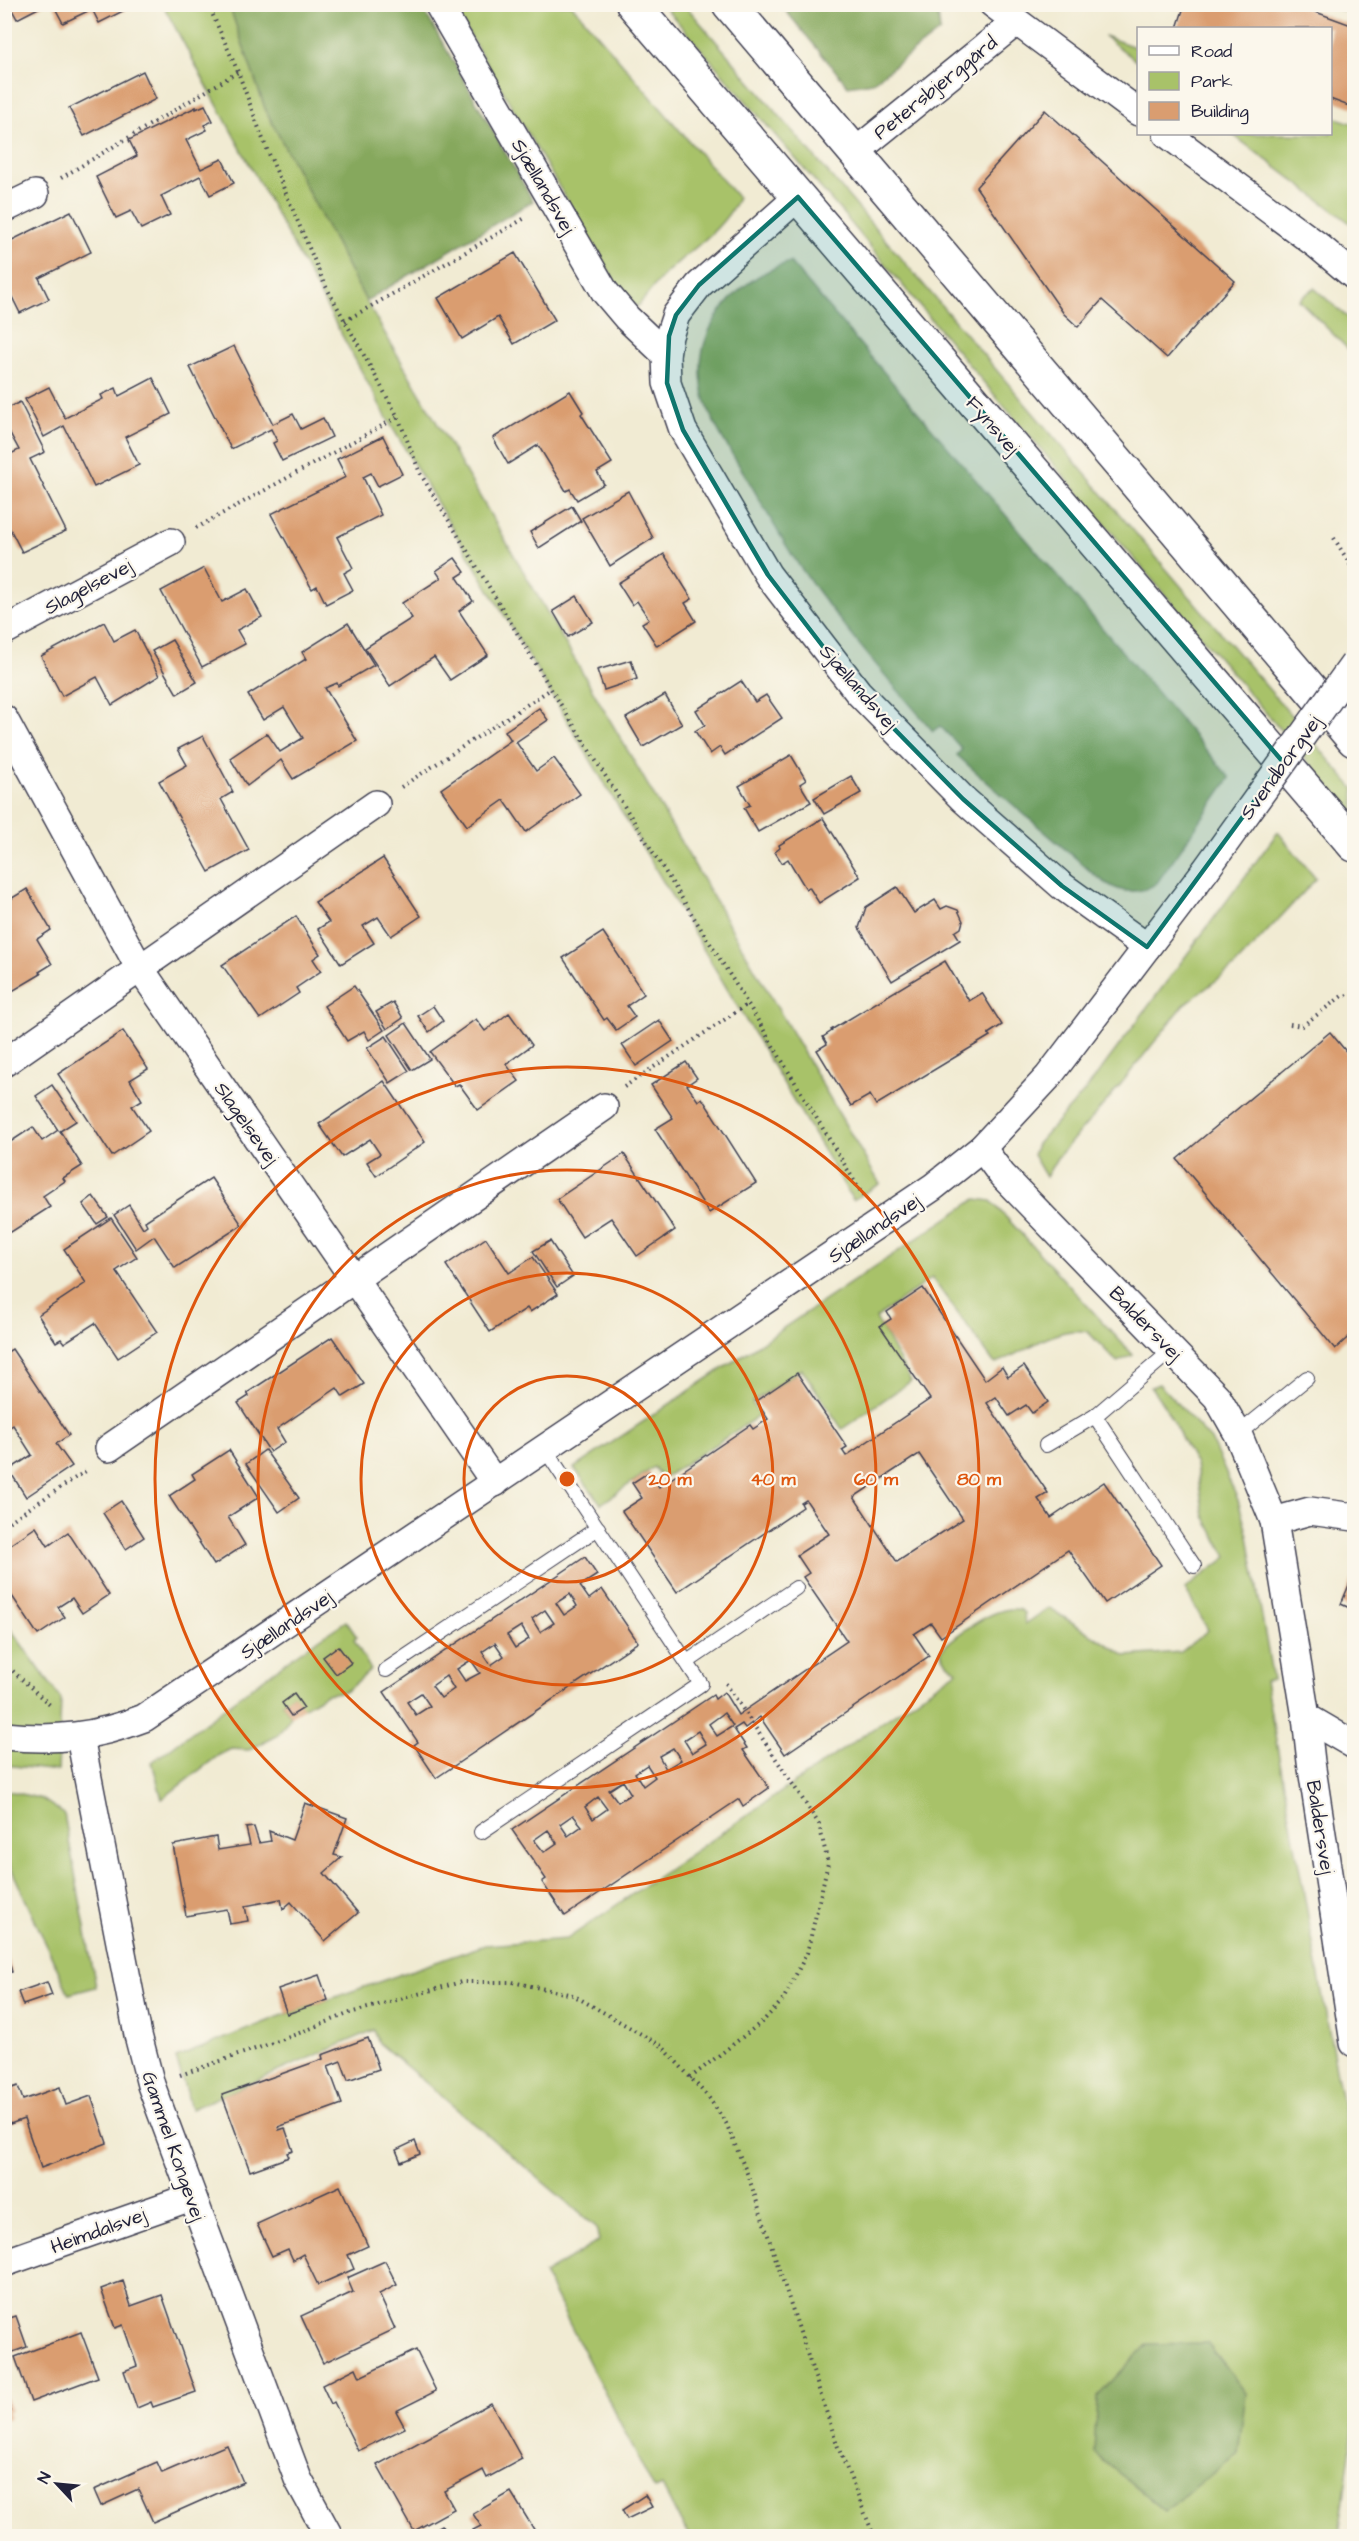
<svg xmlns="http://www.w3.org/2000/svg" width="1359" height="2541" viewBox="0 0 1359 2541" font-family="'Architects Daughter',sans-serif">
	<rect width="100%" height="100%" fill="#fbf7ec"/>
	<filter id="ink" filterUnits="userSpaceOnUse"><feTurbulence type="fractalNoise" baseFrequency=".0167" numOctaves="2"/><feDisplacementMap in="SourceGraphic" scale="12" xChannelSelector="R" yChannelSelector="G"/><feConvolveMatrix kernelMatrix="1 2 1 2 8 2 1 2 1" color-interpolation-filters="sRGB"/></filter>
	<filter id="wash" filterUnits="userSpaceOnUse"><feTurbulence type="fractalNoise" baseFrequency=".008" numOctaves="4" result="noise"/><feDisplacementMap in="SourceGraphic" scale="24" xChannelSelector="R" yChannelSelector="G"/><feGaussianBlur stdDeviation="1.35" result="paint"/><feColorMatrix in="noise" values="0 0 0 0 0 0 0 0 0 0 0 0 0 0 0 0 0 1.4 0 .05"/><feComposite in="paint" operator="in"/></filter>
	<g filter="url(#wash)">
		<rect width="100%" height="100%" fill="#f1ebd3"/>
		<g fill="#a8c269" stroke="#657252" stroke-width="1.5">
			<polygon points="163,5 229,5 266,111 366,301 880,1184 853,1200 389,422"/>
			<path d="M452 5H572L738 198C722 233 687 251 661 278 653 287 645 298 637 307L624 297Z"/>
			<polygon points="663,5 685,5 1354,789 1354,816 974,371 845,216"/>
			<polygon points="1325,5 1354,5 1354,14"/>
			<polygon points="1104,36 1138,48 1138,62"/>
			<polygon points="1331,116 1354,124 1354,226 1232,134 1330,134"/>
			<polygon points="1314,288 1354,323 1354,355 1299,300"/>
			<polygon points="1278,832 1316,879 1234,967 1184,1005 1112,1095 1057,1158 1046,1177 1033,1155 1037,1144 1086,1090"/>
			<path d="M976 1199 991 1201 1133 1355 1117 1362 1088 1332C1057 1324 1024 1353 995 1364L932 1278 876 1318 911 1381 842 1429 802 1369 752 1402 759 1416 662 1479 654 1467 601 1504 574 1468Z"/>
			<path d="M1159 1384 1211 1440 1238 1500 1248 1536 1273 1680 1265 1681 1354 2167V2423L1339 2536H690L679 2519 662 2486 654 2489 544 2274 599 2241 596 2227 379 2043 374 2030 191 2109 176 2058 278 2017 485 1945 567 1939 957 1671 947 1663 940 1651C955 1635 998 1603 1020 1610L1024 1613 1025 1624 1049 1608 1126 1656 1181 1652 1208 1630 1185 1589 1227 1557 1204 1516 1196 1465 1165 1407 1151 1387Z"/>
			<polygon points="4,1620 61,1699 58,1771 5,1765"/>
			<polygon points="346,1621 357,1637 354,1640 371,1670 346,1691 326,1694 303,1708 293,1695 282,1703 291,1716 278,1735 249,1750 231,1749 219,1755 162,1799 152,1762 298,1653"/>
			<polygon points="5,1790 42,1799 64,1814 96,1987 69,1994 5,1855"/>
		</g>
		<g fill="#86a85d" stroke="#54654c" stroke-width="1.5">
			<polygon points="229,5 421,5 533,201 366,301 266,111"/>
			<polygon points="781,5 937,5 940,31 873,82 848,86"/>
			<path d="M790 262 1230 778 1157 883C1147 890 1134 893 1121 890 1103 885 1086 867 1072 855 1033 822 994 789 957 755L962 749 940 726 933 731C886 677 839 623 798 564 780 537 764 507 747 478 728 447 702 412 701 375 698 321 742 277 790 262Z"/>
			<polygon points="1207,2343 1246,2393 1238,2453 1165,2511 1094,2453 1097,2397 1147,2344"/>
		</g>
		<g id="blocks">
			<g fill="#da9d70" fill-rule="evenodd">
				<polygon points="9,4 46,4 17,19"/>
				<polygon points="53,4 122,4 125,10 99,23 92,9 63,23"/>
				<polygon points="1185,4 1294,4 1354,26 1354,108 1330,99 1330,28 1177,28"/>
				<polygon points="143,71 156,99 84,136 69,108"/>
				<polygon points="205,105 213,121 204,125 207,130 186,140 201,169 222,159 234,183 210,195 200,176 161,196 170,215 141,229 131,211 116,218 96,177 137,156 129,140 196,107 196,109"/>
				<polygon points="1045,110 1235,281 1167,358 1102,300 1078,327 1064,314 976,187"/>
				<polygon points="71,211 91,252 39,278 49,299 20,313 10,293 4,295 4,244"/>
				<polygon points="515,253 555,320 514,344 498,317 462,339 438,298"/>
				<polygon points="234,346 273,424 293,414 301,429 323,418 332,437 282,461 273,443 277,441 271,429 231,449 190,367"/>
				<polygon points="153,378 171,414 125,437 139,465 94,487 64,426 44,437 25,399 49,387 65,418 103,399 101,395 116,388 119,396"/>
				<polygon points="570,391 583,412 581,414 612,463 597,472 604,484 577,500 570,489 566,491 538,445 508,464 493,438"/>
				<polygon points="20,402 45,452 30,459 66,531 22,552 4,517 4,457 19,450 4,422 4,410"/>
				<polygon points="383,436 402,474 378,486 371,473 363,477 381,515 337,537 353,568 344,573 353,590 326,604 317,586 312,589 271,514 346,477 337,459"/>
				<polygon points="628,491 653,538 610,566 582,518"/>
				<polygon points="572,506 581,521 539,548 530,532"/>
				<polygon points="664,554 692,599 685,603 696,621 657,646 642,623 649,619 637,601 632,605 618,583"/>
				<polygon points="455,558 465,572 457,577 473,601 459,611 488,655 450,680 434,657 390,686 365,648 412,618 402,603 441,578 436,571"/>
				<polygon points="204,568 222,602 247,589 262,617 237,630 245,644 202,667 161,591"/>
				<polygon points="577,596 593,622 568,637 553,611"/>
				<polygon points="104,622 114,641 135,630 159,676 112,705 97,677 62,696 41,656"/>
				<polygon points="348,623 374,665 338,686 337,683 325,688 357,741 293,779 281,760 247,786 230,758 267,733 280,752 303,738 284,707 263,720 248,695 306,659 302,652"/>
				<polygon points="172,640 197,682 177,694 152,651"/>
				<polygon points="631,660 637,679 604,690 597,670"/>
				<polygon points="741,681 755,702 766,695 782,718 725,755 720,747 710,754 695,731 705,725 696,710"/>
				<polygon points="665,695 682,724 643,747 626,718"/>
				<polygon points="539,708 548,720 516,742 536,771 554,758 580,794 526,832 504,800 467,826 441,789 511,740 505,731"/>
				<polygon points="203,736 233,792 221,799 249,850 209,872 159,781 187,765 178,749"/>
				<polygon points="791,755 806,780 800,784 811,802 758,832 744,808 750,805 739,786"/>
				<polygon points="851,776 861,793 824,814 814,798"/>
				<polygon points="823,818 860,877 819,903 809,887 806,889 788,859 782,863 775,852 780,848 779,845"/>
				<polygon points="383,858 421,916 391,936 378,917 363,926 374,943 341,964 318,929 329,922 315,902"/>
				<polygon points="897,887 914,913 935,900 941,909 947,906 958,910 963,921 961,928 955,932 960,940 892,981 859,928 866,907"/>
				<polygon points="27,889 51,930 37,939 52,964 39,972 41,974 4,996 4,903"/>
				<polygon points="296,916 320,954 313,959 321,971 296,988 299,993 260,1019 222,965"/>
				<polygon points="603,932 644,994 627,1006 635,1017 616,1030 607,1018 604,1020 563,958"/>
				<polygon points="945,961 969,1001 982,993 1002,1025 988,1034 990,1036 876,1105 870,1095 851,1106 817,1050 827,1044 823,1037 832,1031 831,1030"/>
				<polygon points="354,986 384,1030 369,1040 364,1031 347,1041 324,1006"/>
				<polygon points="393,1002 403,1018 387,1029 376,1012"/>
				<polygon points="433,1006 443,1021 429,1032 418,1016"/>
				<polygon points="509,1013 532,1045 506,1064 519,1081 478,1110 459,1084 455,1086 430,1052 476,1019 485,1031"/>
				<polygon points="659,1020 673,1041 636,1066 622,1045"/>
				<polygon points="406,1023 430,1059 412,1070 389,1035"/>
				<polygon points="123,1031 148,1069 130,1080 142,1100 132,1106 149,1131 112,1156 58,1074"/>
				<polygon points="1330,1032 1354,1061 1354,1332 1335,1349 1177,1159"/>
				<polygon points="386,1036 409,1071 390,1083 367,1048"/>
				<polygon points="686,1062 697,1078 687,1085 698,1101 702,1098 756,1183 709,1213 655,1129 673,1118 651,1085"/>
				<polygon points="384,1081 425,1142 376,1176 367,1162 380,1154 370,1139 342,1157 319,1124"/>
				<polygon points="52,1085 76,1121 60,1131 82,1166 63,1178 65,1181 43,1196 50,1207 11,1232 4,1223 4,1146 33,1127 42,1141 58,1130 36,1096"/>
				<polygon points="624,1154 675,1230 637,1256 611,1218 582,1237 557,1199"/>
				<polygon points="211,1178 242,1225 175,1268 154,1236 136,1249 114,1215 129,1205 143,1228 147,1225 145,1221"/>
				<polygon points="93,1196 108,1217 97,1224 83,1204"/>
				<polygon points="111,1218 137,1257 116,1271 157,1332 118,1358 95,1323 64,1343 61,1339 56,1342 38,1315 86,1283 64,1249"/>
				<polygon points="486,1238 509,1273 533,1257 558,1294 530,1312 527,1308 490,1332 446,1265"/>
				<polygon points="550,1241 573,1276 557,1287 533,1251"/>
				<path d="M923 1288 985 1380 1002 1367 1008 1377 1024 1366 1048 1402 1032 1413 1026 1405 1009 1416 996 1397 987 1403 1048 1493 1038 1499 1051 1518 1104 1482 1161 1565 1105 1603 1068 1550 941 1637 931 1623 914 1634 929 1656 785 1754 760 1717 745 1728 742 1724 734 1729 747 1748 743 1750 769 1788 743 1806 739 1799 565 1916 542 1882 546 1879 512 1830 713 1695 715 1699 724 1692 738 1715 847 1641 803 1577 809 1573 797 1555 829 1534 806 1500 801 1503 803 1507 677 1592 622 1511 642 1498 632 1483 649 1472 659 1487 750 1425 753 1429 768 1419 756 1401 797 1373 847 1447 842 1450 846 1456 930 1399 880 1326 891 1319 887 1312ZM919 1454 963 1519 897 1562 854 1497ZM724 1713 733 1726 717 1736 709 1724ZM698 1731 706 1744 692 1753 684 1740ZM673 1748 681 1760 666 1769 659 1756ZM647 1765 655 1777 643 1786 635 1773ZM623 1781 631 1794 618 1802 609 1790ZM598 1797 607 1809 593 1819 585 1807ZM573 1815 582 1826 568 1836 560 1824ZM548 1830 557 1843 544 1852 534 1840Z"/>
				<polygon points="332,1337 364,1384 343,1397 337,1388 277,1429 285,1442 270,1452 238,1403 249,1396 247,1393"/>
				<polygon points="12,1349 69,1435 56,1444 72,1466 26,1497 9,1470 32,1455 13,1425 4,1431 4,1354"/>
				<polygon points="229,1450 259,1497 228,1517 245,1545 214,1565 169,1496 195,1479 192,1474"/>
				<polygon points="265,1450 299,1498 279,1512 246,1464"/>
				<polygon points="121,1501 144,1537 126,1549 103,1513"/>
				<polygon points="36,1527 48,1546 68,1532 109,1595 82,1613 72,1598 58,1607 65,1617 38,1635 4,1584 4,1541 8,1546"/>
				<path d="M585 1557 597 1575 580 1586 589 1599 602 1589 638 1642 436 1778 414 1745 418 1742 384 1692ZM570 1594 577 1606 564 1615 556 1603ZM545 1610 554 1623 540 1632 532 1619ZM521 1626 529 1639 515 1648 507 1635ZM495 1643 504 1656 491 1665 482 1652ZM471 1660 480 1673 465 1681 457 1669ZM446 1676 454 1689 441 1698 432 1686ZM421 1693 430 1706 416 1715 407 1702Z"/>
				<polygon points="1354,1573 1354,1610 1341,1604"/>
				<polygon points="338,1646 351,1663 336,1674 323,1657"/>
				<polygon points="294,1694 304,1708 291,1716 282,1703"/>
				<polygon points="305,1803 347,1818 334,1855 342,1857 324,1873 358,1913 325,1941 291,1902 283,1909 281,1899 245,1906 248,1921 230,1924 227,1909 186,1916 173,1845 216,1837 218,1850 250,1845 246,1828 254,1827 259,1843 271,1841 269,1831 292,1840"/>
				<polygon points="4,1945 12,1972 4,1974"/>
				<polygon points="319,1975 328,2000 287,2014 278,1989"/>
				<polygon points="47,1982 52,1995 23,2005 18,1992"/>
				<polygon points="368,2038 379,2069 348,2080 341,2061 328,2066 342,2104 278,2127 279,2130 285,2128 293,2151 287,2153 289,2157 250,2171 222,2095 323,2059 322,2055"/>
				<polygon points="18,2086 23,2100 60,2087 66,2105 91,2096 107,2143 41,2168 24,2119 10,2124 4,2109 4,2091"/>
				<polygon points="415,2141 420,2154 401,2162 396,2150"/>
				<polygon points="340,2186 368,2246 348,2255 354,2269 318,2285 303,2254 293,2260 288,2249 272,2256 257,2224"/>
				<polygon points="385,2261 397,2285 379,2294 395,2329 323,2363 301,2316 353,2292 347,2278"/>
				<polygon points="123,2281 131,2306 162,2295 196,2392 153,2407 151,2402 137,2408 124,2371 137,2366 123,2325 115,2328 101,2289"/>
				<polygon points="16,2316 27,2347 7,2354 4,2347 4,2320"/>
				<polygon points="81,2332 98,2377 31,2402 15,2357"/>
				<polygon points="416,2350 436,2391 396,2411 405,2428 358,2451 334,2402 331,2404 322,2385 356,2368 360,2377"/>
				<polygon points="4,2394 11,2411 8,2412 10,2418 4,2420"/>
				<polygon points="491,2403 522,2459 487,2478 483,2470 444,2491 454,2509 414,2531 377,2465"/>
				<polygon points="227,2445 243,2482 153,2522 138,2489 101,2506 94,2490 157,2462 162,2473"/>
				<polygon points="511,2492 538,2536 477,2536 473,2530 481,2526 473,2514"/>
				<polygon points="645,2495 652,2507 627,2519 622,2510"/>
				<polygon points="442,2525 449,2536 423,2536"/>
			</g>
		</g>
	</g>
	<g filter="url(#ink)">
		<use href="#blocks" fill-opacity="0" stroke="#414052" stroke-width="1.5"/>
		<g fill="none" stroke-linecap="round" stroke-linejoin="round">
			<g stroke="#414052" stroke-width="16">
				<g id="lane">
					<polyline points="1095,1416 1194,1566"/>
					<polyline points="1238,1434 1307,1378"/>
					<polyline points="1046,1445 1095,1416 1172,1350"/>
					<polyline points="687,1662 796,1588"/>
					<polyline points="386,1670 598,1528"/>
					<polyline points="481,1832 701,1684 545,1449"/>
				</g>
			</g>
			<g stroke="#414052" stroke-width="30">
				<g id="street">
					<polyline points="438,4 605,292 627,318 666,355"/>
					<polyline points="993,4 1138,112"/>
					<polyline points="1167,134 1317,245 1354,276"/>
					<polyline points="854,153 1016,22"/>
					<polyline points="798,197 699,285 676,315 669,336 666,355 667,383 683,430 768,575 858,692 963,799 1062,886 1147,947"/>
					<polyline points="4,209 35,194"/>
					<polyline points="4,631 171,542"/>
					<polyline points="4,719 139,967 495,1483"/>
					<polyline points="4,1063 376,804"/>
					<polyline points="982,1148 1002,1175 1217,1397 1238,1434 1274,1521 1306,1717 1311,1762 1354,2043"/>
					<polyline points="109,1448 604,1107"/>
					<polyline points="1274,1521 1310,1511 1354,1517"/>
					<polyline points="1306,1717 1354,1745"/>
					<path d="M4 1736C57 1741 95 1737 144 1718L933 1187 982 1148 1048 1077 1205 871"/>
					<polyline points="80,1737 138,2035 151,2085 298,2479 329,2536"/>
					<polyline points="4,2263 191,2197"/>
				</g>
			</g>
			<g stroke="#414052" stroke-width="36">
				<g id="secondary">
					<polyline points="633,4 1354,845"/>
					<polyline points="729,4 1354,740"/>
				</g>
			</g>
			<g stroke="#414052" stroke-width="4" stroke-dasharray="1.5 4.5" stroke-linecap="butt">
				<polyline points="208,4 238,72 264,142 324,283 398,417 420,473 551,689 748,1004 864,1197"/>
				<polyline points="61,178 238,72"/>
				<polyline points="345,321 527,217"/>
				<polyline points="196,528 398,417"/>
				<polyline points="1334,538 1354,571"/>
				<polyline points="401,787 551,689"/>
				<polyline points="1290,1024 1302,1026 1342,996 1354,994"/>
				<polyline points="624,1087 748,1004"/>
				<polyline points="4,1525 89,1469"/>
				<polyline points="4,1663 51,1706"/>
				<polyline points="180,2075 284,2039 350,2013 461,1982 512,1982 573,1995 662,2046 709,2098 726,2123 749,2178 838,2447 874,2536"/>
				<polyline points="690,2078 763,2021 783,2000 807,1953 828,1863 819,1824 725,1682"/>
			</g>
			<use href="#lane" stroke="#fff" stroke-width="14"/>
			<use href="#street" stroke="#fff" stroke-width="27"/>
			<use href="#secondary" stroke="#fff" stroke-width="33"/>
			<g stroke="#414052" stroke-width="30" stroke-linecap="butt">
				<polyline id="street-bridge" points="1205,871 1354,664"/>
			</g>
			<use href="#street-bridge" stroke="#fff" stroke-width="27"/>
		</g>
	</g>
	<path fill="#0f766e" fill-opacity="0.2" stroke="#0f766e" stroke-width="4.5" stroke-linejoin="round" d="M798 197 1283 762 1147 947 1062 886 963 799 858 692 768 575 683 430 667 383 669 336 676 315 699 285Z"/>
	<g fill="none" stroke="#de560e" stroke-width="3">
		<circle cx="567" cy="1479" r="103"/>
		<circle cx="567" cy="1479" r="206"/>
		<circle cx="567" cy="1479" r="309"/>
		<circle cx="567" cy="1479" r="412"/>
	</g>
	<g text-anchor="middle" stroke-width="4.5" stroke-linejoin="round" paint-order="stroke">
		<g font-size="20" fill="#22223b" stroke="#fbf7ec">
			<text transform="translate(935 87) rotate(-39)" y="7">Petersbjerggård</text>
			<text transform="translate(544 186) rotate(60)" y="7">Sjællandsvej</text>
			<text transform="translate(993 425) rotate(49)" y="7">Fynsvej</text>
			<text transform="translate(88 586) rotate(-28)" y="7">Slagelsevej</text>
			<text transform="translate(859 687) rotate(49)" y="7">Sjællandsvej</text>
			<text transform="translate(1280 767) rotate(-54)" y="7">Svendborgvej</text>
			<text transform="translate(247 1123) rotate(55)" y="7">Slagelsevej</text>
			<text transform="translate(874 1228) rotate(-34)" y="7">Sjællandsvej</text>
			<text transform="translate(1146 1323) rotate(46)" y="7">Baldersvej</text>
			<text transform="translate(286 1624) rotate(-34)" y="7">Sjællandsvej</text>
			<text transform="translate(1321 1827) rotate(81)" y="7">Baldersvej</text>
			<text transform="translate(174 2146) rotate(71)" y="7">Gammel Kongevej</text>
			<text transform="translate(98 2230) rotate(-20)" y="7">Heimdalsvej</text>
		</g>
	</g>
	<circle cx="567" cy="1479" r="9" fill="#de560e" stroke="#fbf7ec" stroke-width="3"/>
	<g font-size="18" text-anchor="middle" font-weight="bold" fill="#de560e" stroke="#fbf7ec" stroke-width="4.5" stroke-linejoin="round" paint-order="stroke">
		<text x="670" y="1485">20 m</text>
		<text x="773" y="1485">40 m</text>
		<text x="876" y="1485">60 m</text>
		<text x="979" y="1485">80 m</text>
	</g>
	<rect width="1359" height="2541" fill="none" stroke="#fbf7ec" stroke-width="24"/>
	<rect x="1137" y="27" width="195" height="108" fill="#fbf7ec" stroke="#a4a2a5" stroke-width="1.5"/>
	<rect x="1149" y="46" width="30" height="9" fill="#ffffff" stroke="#a4a2a5" stroke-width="1.5"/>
	<text x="1191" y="57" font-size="18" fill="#22223b">Road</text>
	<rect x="1149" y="72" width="30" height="18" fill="#a8c269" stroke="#a4a2a5" stroke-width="1.5"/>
	<text x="1191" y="87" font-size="18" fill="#22223b">Park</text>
	<rect x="1149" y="102" width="30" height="18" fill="#da9d70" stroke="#a4a2a5" stroke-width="1.5"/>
	<text x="1191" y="117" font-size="18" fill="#22223b">Building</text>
	<g transform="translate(57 2484) rotate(296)" stroke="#fbf7ec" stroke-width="4.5" paint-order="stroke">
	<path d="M0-4.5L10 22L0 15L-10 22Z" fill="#22223b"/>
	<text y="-9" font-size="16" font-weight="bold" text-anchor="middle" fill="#22223b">N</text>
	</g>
</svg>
